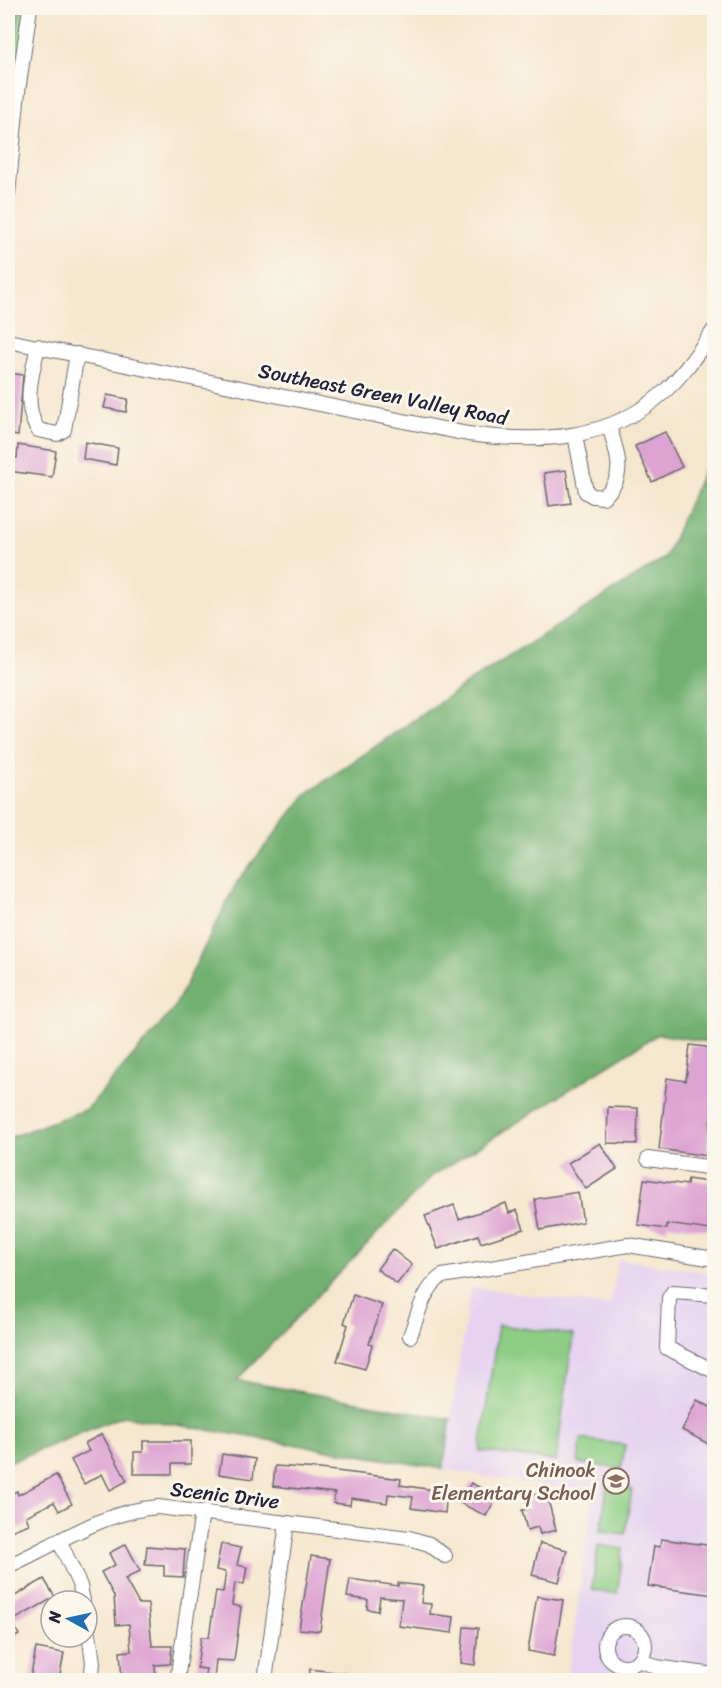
<svg xmlns="http://www.w3.org/2000/svg" width="722" height="1688" viewBox="0 0 722 1688" font-family="Sriracha,sans-serif">
	<rect width="100%" height="100%" fill="#fbf7ec"/>
	<filter id="ink" filterUnits="userSpaceOnUse"><feTurbulence type="fractalNoise" baseFrequency=".0167" numOctaves="2"/><feDisplacementMap in="SourceGraphic" scale="12" xChannelSelector="R" yChannelSelector="G"/><feConvolveMatrix kernelMatrix="1 2 1 2 8 2 1 2 1" color-interpolation-filters="sRGB"/></filter>
	<filter id="wash" filterUnits="userSpaceOnUse"><feTurbulence type="fractalNoise" baseFrequency=".008" numOctaves="4" result="noise"/><feDisplacementMap in="SourceGraphic" scale="24" xChannelSelector="R" yChannelSelector="G"/><feGaussianBlur stdDeviation="1.35" result="paint"/><feColorMatrix in="noise" values="0 0 0 0 0 0 0 0 0 0 0 0 0 0 0 0 0 1.4 0 .05"/><feComposite in="paint" operator="in"/></filter>
	<g filter="url(#wash)">
		<rect width="100%" height="100%" fill="#f5e7ce"/>
		<polygon fill="#e5d3f1" points="618,1259 714,1273 714,1680 567,1680 593,1494 443,1469 471,1287 610,1306"/>
		<g fill="#8dcd84" stroke="#587860" stroke-width="1.5">
			<polygon points="8,8 28,8 8,142"/>
			<polygon points="498,1325 573,1335 556,1461 480,1451"/>
			<polygon points="581,1439 625,1445 621,1469 578,1463"/>
			<polygon points="607,1486 632,1489 625,1534 601,1531"/>
			<polygon points="598,1545 623,1549 617,1594 592,1590"/>
		</g>
		<g fill="#72b072" stroke="#4a6956" stroke-width="1.5">
			<polygon points="8,8 20,8 8,95"/>
			<polygon points="714,446 714,1043 658,1034 432,1176 237,1380 451,1419 443,1469 123,1416 8,1463 8,1138 87,1109 173,1010 237,882 306,794 475,678 665,558"/>
		</g>
		<g id="blocks">
			<g fill="#dda3d3">
				<polygon points="8,373 23,375 18,436 8,434"/>
				<polygon points="107,395 128,399 126,412 104,408"/>
				<polygon points="665,432 682,467 652,482 635,446"/>
				<polygon points="85,442 118,448 116,465 83,459"/>
				<polygon points="18,445 56,451 52,477 8,471 8,457 17,458"/>
				<polygon points="566,470 571,503 549,506 544,473"/>
				<polygon points="690,1045 714,1048 714,1084 707,1156 659,1149 667,1078 686,1081"/>
				<polygon points="608,1107 638,1108 637,1144 607,1143"/>
				<polygon points="600,1143 617,1169 586,1189 568,1163"/>
				<polygon points="644,1179 687,1185 688,1179 714,1183 711,1230 667,1224 667,1229 638,1225"/>
				<polygon points="578,1192 583,1222 540,1230 535,1199"/>
				<polygon points="506,1203 509,1213 517,1210 524,1229 481,1243 478,1235 438,1249 425,1216 454,1205 459,1219"/>
				<polygon points="392,1249 412,1265 397,1284 377,1269"/>
				<polygon points="353,1295 382,1305 369,1344 372,1345 365,1369 337,1361 348,1325 344,1323"/>
				<polygon points="697,1400 714,1409 714,1447 682,1430"/>
				<polygon points="102,1434 127,1481 110,1490 102,1474 84,1484 71,1460 89,1451 85,1443"/>
				<polygon points="143,1441 191,1441 191,1464 172,1464 172,1474 134,1474 134,1452 143,1452"/>
				<polygon points="222,1454 255,1459 253,1479 219,1474"/>
				<polygon points="275,1466 320,1469 401,1479 400,1485 447,1492 445,1513 411,1508 413,1497 388,1494 387,1503 351,1498 350,1505 333,1503 335,1493 273,1486"/>
				<polygon points="56,1475 72,1504 59,1511 54,1502 26,1516 29,1524 8,1532 8,1504 11,1503 8,1495 17,1491 18,1495"/>
				<polygon points="471,1483 497,1496 486,1516 460,1503"/>
				<polygon points="546,1492 556,1530 540,1534 538,1527 527,1530 522,1510 529,1509 526,1497"/>
				<polygon points="661,1539 714,1546 714,1595 648,1586 654,1546 660,1547"/>
				<polygon points="540,1543 567,1550 559,1582 532,1575"/>
				<polygon points="126,1544 140,1571 125,1579 139,1604 148,1604 152,1646 172,1646 170,1664 155,1665 156,1680 122,1680 120,1652 131,1651 129,1624 116,1625 114,1596 101,1572 115,1565 109,1553"/>
				<polygon points="221,1544 241,1548 237,1565 247,1567 244,1584 235,1583 232,1605 241,1607 234,1661 216,1660 214,1680 204,1680 206,1669 197,1668 201,1637 209,1637 216,1591 223,1592 226,1572 216,1570"/>
				<polygon points="147,1546 185,1549 183,1577 164,1576 164,1566 145,1565"/>
				<polygon points="311,1556 330,1559 320,1631 299,1629"/>
				<polygon points="44,1579 55,1597 12,1621 19,1635 8,1641 8,1600"/>
				<polygon points="350,1579 398,1586 398,1583 423,1586 421,1603 431,1604 430,1614 454,1617 452,1633 399,1626 402,1599 380,1597 378,1611 367,1609 368,1600 347,1597"/>
				<polygon points="537,1596 563,1600 554,1656 528,1651"/>
				<polygon points="464,1627 478,1628 475,1665 461,1663"/>
				<polygon points="36,1648 64,1653 59,1680 30,1680"/>
				<polygon points="310,1669 349,1674 348,1680 309,1680"/>
			</g>
		</g>
	</g>
	<g filter="url(#ink)">
		<use href="#blocks" fill-opacity="0" stroke="#6c676e" stroke-width="1.5"/>
		<g fill="none" stroke-linecap="round" stroke-linejoin="round">
			<g stroke="#6c676e" stroke-width="16">
				<g id="minor">
					<polyline points="8,194 18,91 30,8"/>
					<path d="M8 341 468 434C538 443 610 442 665 391 684 374 699 351 714 330"/>
					<path d="M38 346C32 374 22 405 38 430L57 434 64 430 77 354"/>
					<path d="M575 435 586 492 593 496 603 497C628 477 617 453 609 426"/>
					<polyline points="648,1159 714,1168"/>
					<polyline points="714,1295 673,1292 669,1298 667,1348 714,1371"/>
					<path d="M410 1336C418 1315 423 1289 442 1276L628 1245 714 1259"/>
					<polyline points="60,1542 80,1586 83,1601"/>
					<path d="M8 1566C57 1544 104 1511 158 1507L409 1538 429 1544 445 1556"/>
					<polyline points="87,1619 93,1663 91,1680"/>
					<circle cx="625" cy="1646" r="20"/>
					<polyline points="640,1660 656,1667 714,1675"/>
					<polyline points="177,1680 202,1512"/>
					<polyline points="265,1680 287,1523"/>
				</g>
			</g>
			<use href="#minor" stroke="#fff" stroke-width="14"/>
		</g>
	</g>
	<defs>
		<g id="school-ring" transform="scale(1.35)"><circle r="9.5" fill="#fbf7ec" stroke="#8d6e63" stroke-width="1.5"/><path d="M0-5L7-2L0 1L-7-2ZM-4 1L0 2.5L4 1V4Q0 6-4 4Z" fill="#8d6e63"/></g>
	</defs>
	<g fill-rule="evenodd">
		<use href="#school-ring" x="616" y="1481"/>
	</g>
	<g text-anchor="middle" stroke-width="6" stroke-linejoin="round" paint-order="stroke">
		<g font-size="20" fill="#22223b" stroke="#fbf7ec">
			<text transform="translate(383 394) rotate(11)" y="7">Southeast Green Valley Road</text>
			<text transform="translate(225 1495) rotate(7)" y="7">Scenic Drive</text>
		</g>
		<g font-size="20" fill="#785e54" stroke="#fbf7ec" text-anchor="end">
			<text x="596" y="1477">Chinook<tspan x="596" dy="23">Elementary School</tspan></text>
		</g>
	</g>
	<rect width="722" height="1688" fill="none" stroke="#fbf7ec" stroke-width="30"/>
	<g transform="translate(69 1619) rotate(278)"><circle r="28" fill="#fbf7ec" stroke="#a4a2a5" stroke-width="1.5"/>
	<path d="M0-4.5L10 22L0 15L-10 22Z" fill="#1f6fb2"/>
	<text y="-9" font-size="16" font-weight="bold" text-anchor="middle" fill="#22223b">N</text>
	</g>
</svg>
